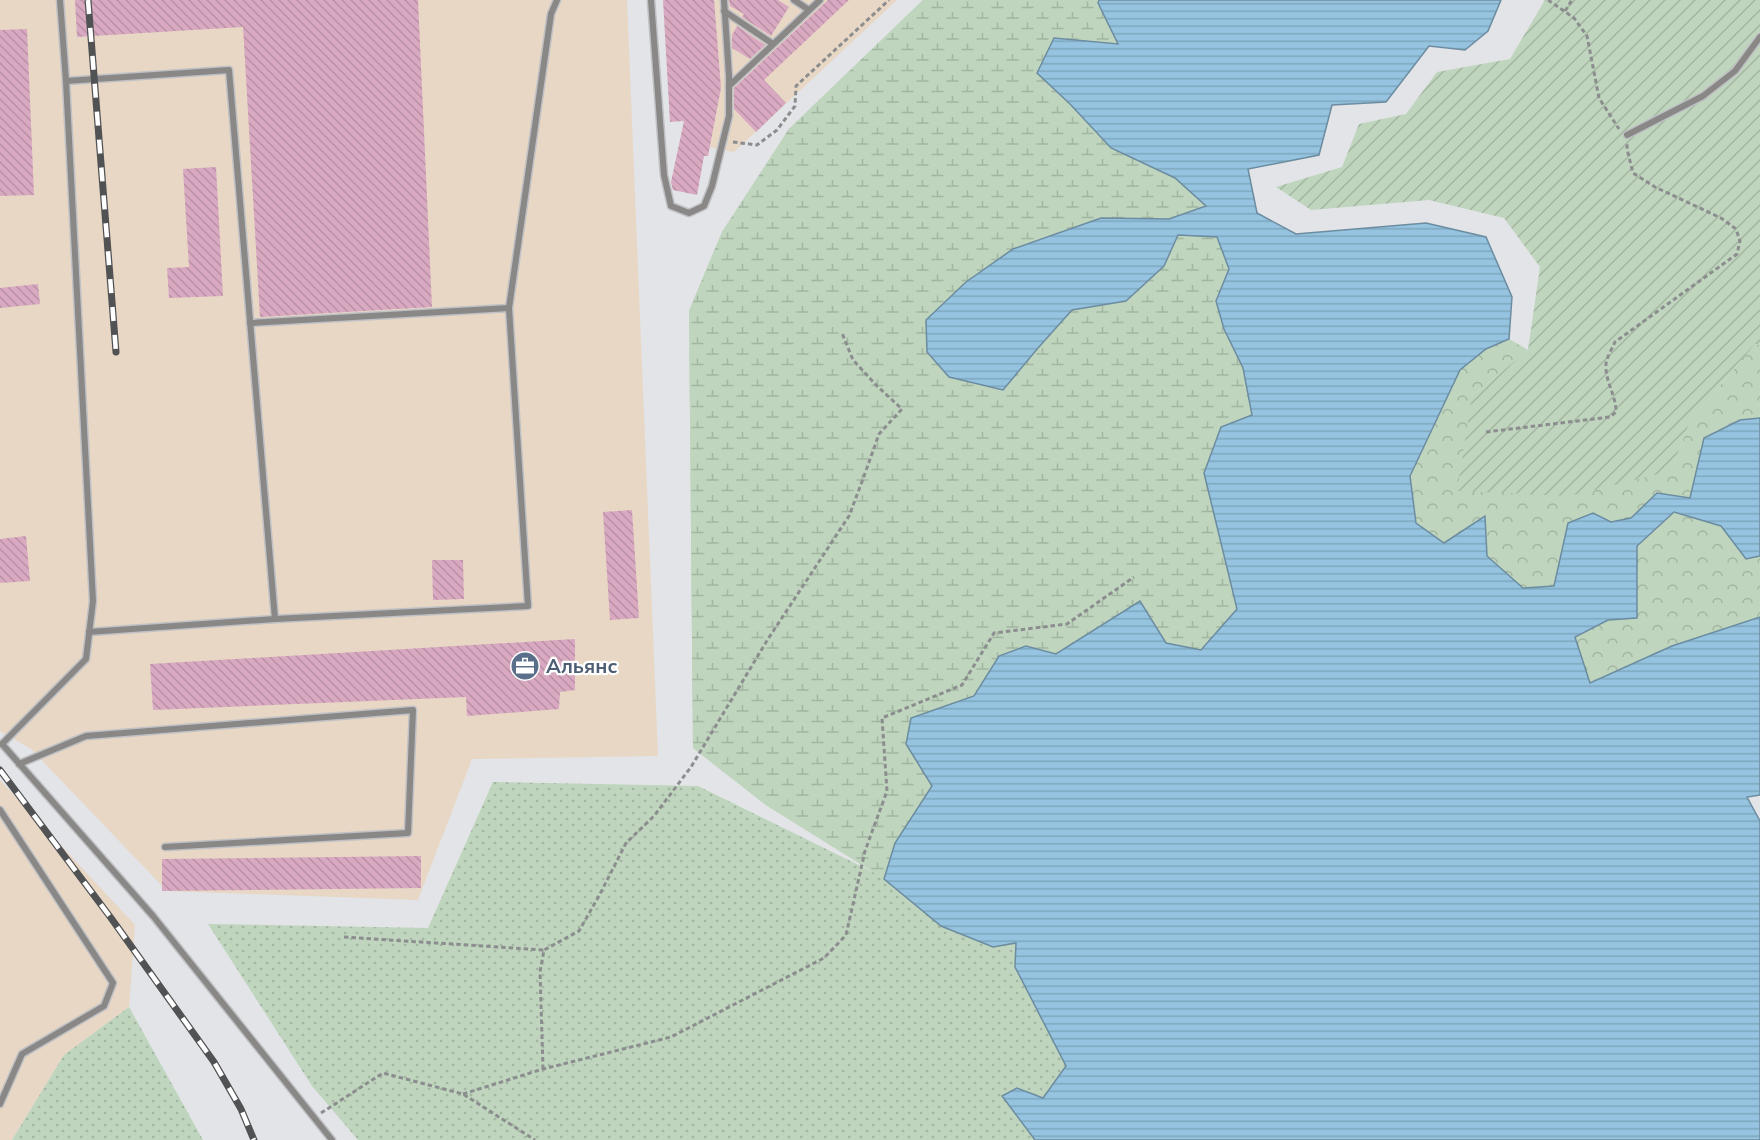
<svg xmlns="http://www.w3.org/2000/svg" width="1760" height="1140" viewBox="0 0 1760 1140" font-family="'Nunito Sans',sans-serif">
	<defs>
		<pattern id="grass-dots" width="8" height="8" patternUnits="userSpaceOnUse" patternTransform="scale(1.5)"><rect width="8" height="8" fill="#bfd5bd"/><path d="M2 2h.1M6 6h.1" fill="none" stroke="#a3b6a1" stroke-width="1.8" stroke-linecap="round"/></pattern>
		<pattern id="forest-crowns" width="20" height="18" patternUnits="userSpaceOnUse" patternTransform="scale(1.5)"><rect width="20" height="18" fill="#bfd5bd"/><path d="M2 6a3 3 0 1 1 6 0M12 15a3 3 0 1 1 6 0" fill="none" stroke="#a3b6a1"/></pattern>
		<pattern id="wetland-marsh" width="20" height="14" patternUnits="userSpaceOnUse" patternTransform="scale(1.5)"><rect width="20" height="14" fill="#bfd5bd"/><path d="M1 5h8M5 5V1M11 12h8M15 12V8" fill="none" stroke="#a3b6a1"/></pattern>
		<pattern id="garden-furrows" width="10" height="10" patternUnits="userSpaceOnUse" patternTransform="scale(1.5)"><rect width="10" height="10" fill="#bfd5bd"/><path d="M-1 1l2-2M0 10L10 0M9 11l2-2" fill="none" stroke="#a3b6a1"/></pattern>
		<pattern id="water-rules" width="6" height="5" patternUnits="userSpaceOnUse" patternTransform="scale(1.5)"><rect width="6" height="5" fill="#95c3e0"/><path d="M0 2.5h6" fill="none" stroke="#7fa6bf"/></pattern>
		<pattern id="building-back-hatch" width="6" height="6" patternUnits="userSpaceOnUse" patternTransform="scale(1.5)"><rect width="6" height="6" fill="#d9a9c1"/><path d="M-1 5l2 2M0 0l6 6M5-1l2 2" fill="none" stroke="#b990a5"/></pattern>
	</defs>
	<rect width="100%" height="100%" fill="#e2e4e7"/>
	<g fill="#e8d7c5">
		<polygon points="0,0 627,0 658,756 472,759 418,900 167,891 31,749 0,731"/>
		<polygon points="683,0 897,0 734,152 703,146"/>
		<polygon points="0,780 135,925 129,1007 64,1055 12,1140 0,1140"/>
	</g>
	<g fill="url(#grass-dots)">
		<polygon points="923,0 1099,0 1016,943 1049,1031 1066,1066 1043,1098 1017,1088 1002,1096 1035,1140 358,1140 312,1086 208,924 428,928 493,782 698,786 877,874 766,805 693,748 689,311 722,232 789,129"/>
		<polygon points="129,1007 203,1140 12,1140 64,1055"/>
	</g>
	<g fill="url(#forest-crowns)">
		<polygon points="1509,339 1528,350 1472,396 1671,471 1690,421 1755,344 1760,345 1760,418 1739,420 1704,438 1690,498 1657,493 1632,518 1611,522 1568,523 1555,586 1523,588 1487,556 1444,543 1415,523 1410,476 1460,370 1486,349"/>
		<polygon points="1674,512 1721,526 1746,559 1760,556 1760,617 1672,646 1589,683 1575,637 1608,620 1637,618 1637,546"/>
	</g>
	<polygon fill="url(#wetland-marsh)" points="923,0 1099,0 1098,3 1118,44 1054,38 1037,73 1070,104 1111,148 1175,178 1207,206 1169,219 1101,218 1013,249 966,282 926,320 1038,348 1072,309 1127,301 1164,266 1178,235 1217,237 1229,269 1216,301 1224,329 1243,368 1252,415 1204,473 1237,609 1201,650 1166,643 1140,601 1056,654 1026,646 999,656 974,696 911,718 906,744 932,786 895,843 884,879 766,805 693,748 689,311 722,232 789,129"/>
	<polygon fill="url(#garden-furrows)" points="1545,0 1760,0 1760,345 1755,344 1690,421 1671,471 1570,496 1457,491 1472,396 1528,350 1540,267 1504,218 1429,200 1311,210 1276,187 1342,167 1359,124 1406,114 1437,72 1510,59"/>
	<polygon fill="url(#water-rules)" stroke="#6c8ca0" stroke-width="1.5" points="1099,0 1501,0 1488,31 1465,50 1429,46 1386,102 1332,105 1319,155 1248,169 1257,213 1296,234 1426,223 1486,237 1512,297 1509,339 1486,349 1460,370 1410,476 1416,523 1444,543 1485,516 1487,556 1523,588 1554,586 1568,523 1593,513 1611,522 1631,518 1657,493 1690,498 1704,438 1740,420 1760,418 1760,556 1746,559 1721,526 1674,512 1637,546 1637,618 1608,620 1575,637 1590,683 1672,646 1760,617 1760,795 1747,797 1760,821 1760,1140 1035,1140 1002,1096 1017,1088 1043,1098 1066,1066 1015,967 1016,943 993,947 941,926 884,879 895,843 932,786 906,744 911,718 974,696 999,656 1026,646 1056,654 1140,601 1166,643 1201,650 1237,609 1204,473 1221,427 1252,415 1243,368 1224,329 1216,301 1229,269 1217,237 1178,235 1164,266 1126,301 1072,310 1038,348 1003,390 949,377 927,352 926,320 966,282 1013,249 1101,218 1169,219 1206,206 1175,178 1111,148 1070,104 1037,73 1054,38 1118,44 1098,3"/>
	<g fill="url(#building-back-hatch)">
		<polygon points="75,0 418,0 432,307 260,317 243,27 77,37"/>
		<polygon points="663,0 714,0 721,88 708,156 704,156 697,195 673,190 671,182 684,121 670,122"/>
		<polygon points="729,0 778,0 789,7 771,36 742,17 744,14 730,6"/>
		<polygon points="828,0 849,0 764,80 786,103 756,132 734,109 734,88"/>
		<polygon points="737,26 765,45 750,59 732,48 732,35"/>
		<polygon points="27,29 34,195 0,196 0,30"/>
		<polygon points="216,167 223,296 169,298 167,268 189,267 183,169"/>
		<polygon points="38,284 40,304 0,308 0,288"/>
		<polygon points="632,510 639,618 610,620 603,512"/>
		<polygon points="26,536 30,581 0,583 0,539"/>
		<polygon points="432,560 463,560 464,599 433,600"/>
		<polygon points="575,639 575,690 560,692 559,709 467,716 466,697 153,710 150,664"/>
		<polygon points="421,856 421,888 162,891 162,859"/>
	</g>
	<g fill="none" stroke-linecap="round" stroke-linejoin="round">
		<g stroke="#c0c1c4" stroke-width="9">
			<g id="service">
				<polyline points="651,0 664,175 671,206 689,213 704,206 712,186 729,116 729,76 724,0"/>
				<polyline points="794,0 809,10"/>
				<polyline points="724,11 773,44"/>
				<polyline points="66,81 229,70 275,619 89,632"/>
				<polyline points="729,86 820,0"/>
				<polyline points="1627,135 1703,96 1735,71 1760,37"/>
				<polyline points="509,308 551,14 557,0"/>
				<polyline points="250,323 509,308 528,606 275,619"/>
				<polyline points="1,744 2,744 153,916 332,1140"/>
				<polyline points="2,744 86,659 93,601 66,81 60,0"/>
				<polyline points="19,764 86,736 413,710 408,833 165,847"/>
				<polyline points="0,810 113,983 104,1006 22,1054 0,1104"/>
			</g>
		</g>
		<g stroke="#8b8d8e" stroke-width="3" stroke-dasharray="4.5 3" stroke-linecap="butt">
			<polyline points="1548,0 1574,18 1587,36 1599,98 1619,129"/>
			<polyline points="1565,11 1572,0"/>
			<polyline points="733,142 757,145 777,130 795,106 796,86 889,0"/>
			<path d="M1486 432 1610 417 1616 412C1616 395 1605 381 1606 365 1606 358 1612 349 1615 342L1737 254 1740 241 1736 229 1721 218 1655 187 1633 173 1627 149V144"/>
			<polyline points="344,937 544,950"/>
			<polyline points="543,1069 540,972 544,950 579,931 600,894 626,843 654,816 691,767 768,639 849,516 863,479 879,434 902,409 877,386 853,360 842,333"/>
			<polyline points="463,1094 543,1069 671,1037 824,958 846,935 865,851 887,791 882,718 962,685 994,633 1067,624 1134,577"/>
			<polyline points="321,1113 383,1073 463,1094 535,1140"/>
		</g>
		<use href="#service" stroke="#898887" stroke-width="6"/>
		<g stroke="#515253" stroke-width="7">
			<g id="rail">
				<polyline points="88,0 116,352"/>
				<polyline points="0,770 111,918 214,1062 241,1109 254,1140"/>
			</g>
		</g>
		<use href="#rail" stroke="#fff" stroke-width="4.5" stroke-dasharray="14" stroke-linecap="butt"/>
	</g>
	<defs>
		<g id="office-disc" transform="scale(1.5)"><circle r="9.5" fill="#5c6f8a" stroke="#fff"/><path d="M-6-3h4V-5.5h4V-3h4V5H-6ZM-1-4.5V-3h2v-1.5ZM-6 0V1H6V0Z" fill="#fff"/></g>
	</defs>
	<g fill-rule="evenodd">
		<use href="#office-disc" x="525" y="666"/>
	</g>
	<g text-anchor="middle" stroke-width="4.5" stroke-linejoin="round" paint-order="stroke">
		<g font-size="20" font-weight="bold" fill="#4e5e75" stroke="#fff" text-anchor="start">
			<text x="546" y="673">Альянс</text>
		</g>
	</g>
</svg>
